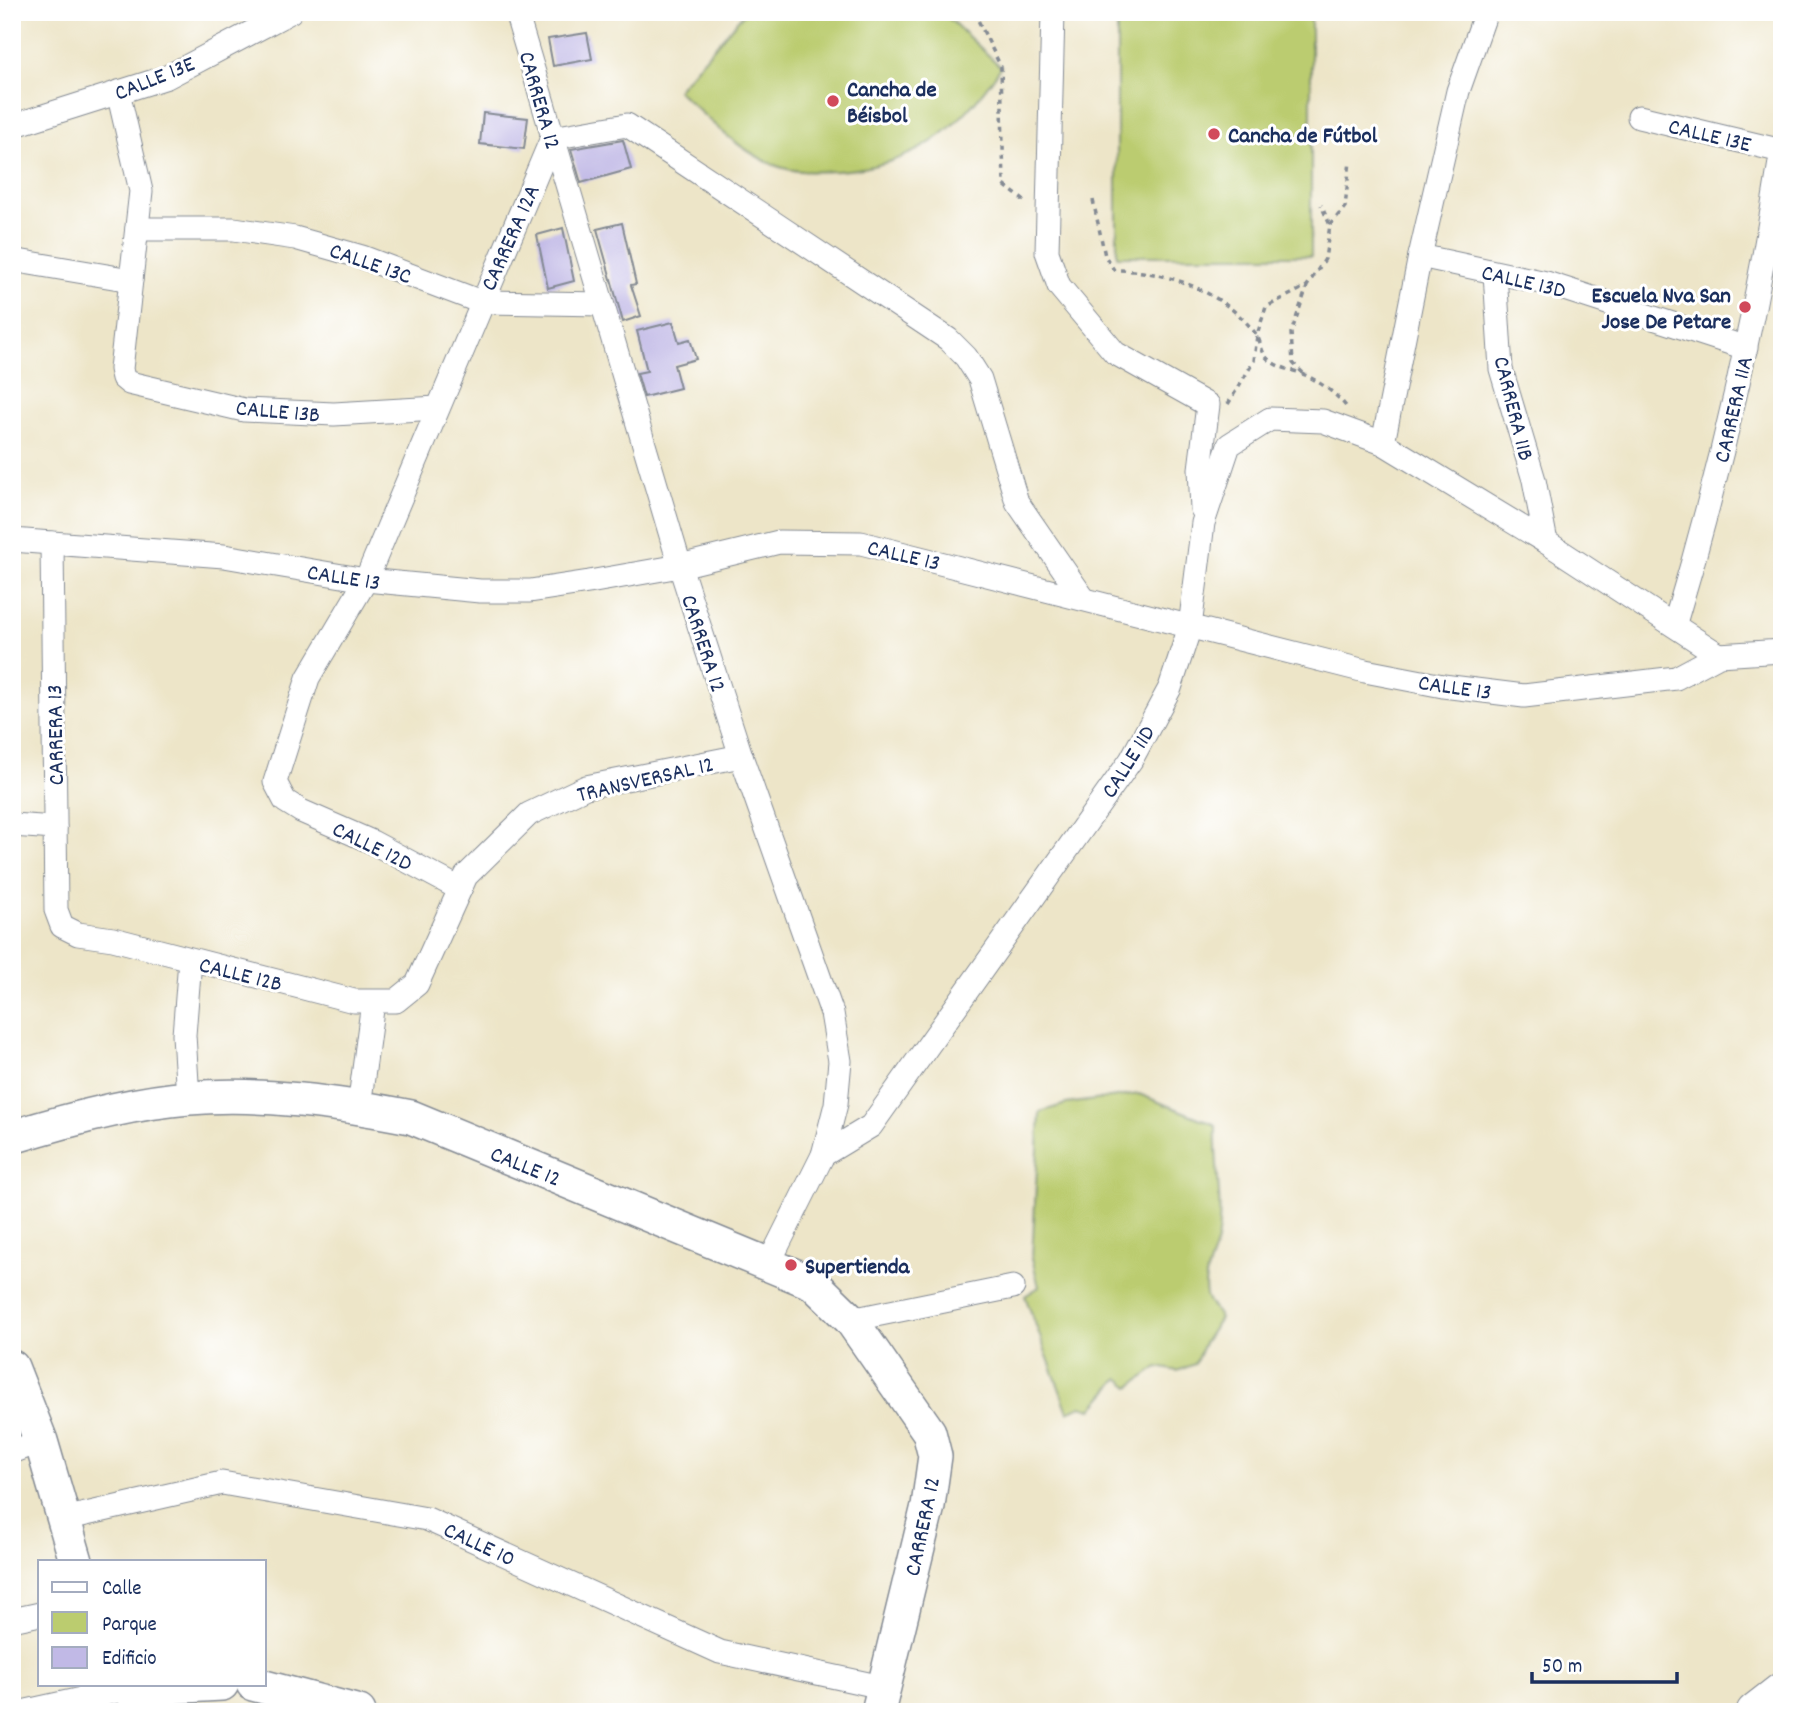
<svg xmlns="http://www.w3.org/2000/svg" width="1794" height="1724" viewBox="0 0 1794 1724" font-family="Dekko,sans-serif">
	<rect width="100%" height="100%" fill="#fff"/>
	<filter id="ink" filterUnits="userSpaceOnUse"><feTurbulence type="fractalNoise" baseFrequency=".0143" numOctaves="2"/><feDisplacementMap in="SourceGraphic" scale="14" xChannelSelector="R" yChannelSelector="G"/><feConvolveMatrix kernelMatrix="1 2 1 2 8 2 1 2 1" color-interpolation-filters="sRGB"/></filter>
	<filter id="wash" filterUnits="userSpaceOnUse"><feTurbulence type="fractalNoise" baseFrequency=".00686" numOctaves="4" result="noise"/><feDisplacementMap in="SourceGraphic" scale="28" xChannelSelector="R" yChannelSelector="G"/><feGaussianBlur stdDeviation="1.57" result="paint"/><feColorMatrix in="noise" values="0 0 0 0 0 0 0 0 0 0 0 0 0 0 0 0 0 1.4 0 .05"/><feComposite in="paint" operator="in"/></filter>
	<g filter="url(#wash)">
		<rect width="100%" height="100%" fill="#ede5c8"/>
		<g fill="#bbcc6f" stroke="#6b7e66" stroke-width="2">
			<path d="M745 12H942L1001 67C959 130 916 166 837 171 815 172 794 173 774 165 735 148 707 118 677 90Z"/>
			<rect x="1117" y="12" width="194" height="244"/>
			<path d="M1139 1094 1216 1125C1214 1164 1224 1203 1217 1241 1213 1259 1202 1275 1206 1295 1208 1303 1216 1312 1220 1318L1204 1343 1195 1364 1177 1371 1158 1367 1130 1387 1119 1378 1092 1409 1081 1406 1068 1412 1025 1296 1039 1287 1032 1258 1040 1112 1066 1104Z"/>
		</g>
		<g id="blocks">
			<g fill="#c1b9e6">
				<polygon points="587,33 592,59 553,66 548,39"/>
				<polygon points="483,113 528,118 524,149 480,144"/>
				<polygon points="623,140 631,169 581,183 571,149"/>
				<polygon points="622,223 636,284 631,285 641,316 623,322 597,229"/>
				<polygon points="563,228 574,281 548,288 537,235"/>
				<polygon points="673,322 679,342 690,339 696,359 674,365 680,388 644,397 637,373 647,371 637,331"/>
			</g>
		</g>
	</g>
	<g filter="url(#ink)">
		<use href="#blocks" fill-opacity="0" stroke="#848a93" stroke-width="2"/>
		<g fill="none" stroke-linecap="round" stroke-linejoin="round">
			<g stroke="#848a93" stroke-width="25">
				<g id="street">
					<polyline points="516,12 680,566 741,756 832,1013 840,1061 836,1104 823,1155 768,1265"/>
					<polyline points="1053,12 1047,252 1059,286 1115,353 1208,405 1200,469 1202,509"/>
					<polyline points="118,92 141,191 121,369 123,378 129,383 244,410 334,414 437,408"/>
					<polyline points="1639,117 1782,151"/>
					<polyline points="12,126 167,77 290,12"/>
					<polyline points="137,229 234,229 295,238 362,257 481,302 602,304"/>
					<polyline points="1420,256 1546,283 1746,348"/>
					<polyline points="12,260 131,280"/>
					<polyline points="1495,273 1501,369 1534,480 1546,542"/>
					<polyline points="1383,443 1420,256 1458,91 1486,12"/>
					<polyline points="12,540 224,556 366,580 480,591 530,591 589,582 680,566 779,542 861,543 1365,671 1443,686 1524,696 1676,678 1719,655 1782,651"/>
					<polyline points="52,543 56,910 62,926 78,934 113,939 354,1001 396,1001 417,984 466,876 529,814 586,787 741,756"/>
					<path d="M1675 623C1722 468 1757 310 1782 150"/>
					<polyline points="12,825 55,828"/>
					<polyline points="460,889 372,842 301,811 285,801 275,782 308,678 366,580 552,138 627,125 948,339 966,357 980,379 1017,502 1084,599"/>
					<polyline points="188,1098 184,1035 190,960"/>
					<polyline points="359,1107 373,1002"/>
					<polyline points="823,1155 871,1126 1131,760 1170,688 1190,627 1203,523 1229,445 1270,419 1323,421 1383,443 1546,542 1719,655"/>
					<polyline points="851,1320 1013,1287"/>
					<polyline points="12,1452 41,1441"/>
					<polyline points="64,1519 222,1483 427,1519 720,1652 882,1687"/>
					<polyline points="12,1620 40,1614"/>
					<polyline points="22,1712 127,1689"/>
				</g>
			</g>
			<g stroke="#848a93" stroke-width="36">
				<g id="secondary">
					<path d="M12 1137C64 1121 135 1102 189 1098 262 1092 339 1103 411 1117L813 1283 851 1320 929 1432 935 1456 928 1506 878 1712"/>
					<polyline points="12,1367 41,1441 76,1561"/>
					<polyline points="121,1684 127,1689 222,1684"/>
					<polyline points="253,1684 359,1712"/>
				</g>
			</g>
			<g stroke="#848a93" stroke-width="39">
				<polyline id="primary" points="1755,1712 1782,1691"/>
			</g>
			<g stroke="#848a93" stroke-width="3.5" stroke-dasharray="5 5" stroke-linecap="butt">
				<polyline points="974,12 1001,67 1004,185 1027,203"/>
				<path d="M1093 200 1105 256 1114 270C1166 270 1223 291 1256 334 1261 341 1261 352 1267 358 1278 369 1292 369 1305 375 1317 380 1340 396 1347 408"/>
				<polyline points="1330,225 1345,207 1350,161"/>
				<polyline points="1303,373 1293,363 1291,333 1307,287"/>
				<polyline points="1228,404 1254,361 1257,335 1266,307 1307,286 1325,259 1330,225 1321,205"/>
			</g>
			<use href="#street" stroke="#fff" stroke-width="23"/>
			<use href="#secondary" stroke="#fff" stroke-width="33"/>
			<use href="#primary" stroke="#fff" stroke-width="37"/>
		</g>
	</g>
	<g fill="#d1495b" stroke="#fff" stroke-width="2.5">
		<circle cx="833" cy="101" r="7"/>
		<circle cx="1214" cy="134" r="7"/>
		<circle cx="1745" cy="307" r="7"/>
		<circle cx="791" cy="1265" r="7"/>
	</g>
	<g text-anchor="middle" stroke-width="6" stroke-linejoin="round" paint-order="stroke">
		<g font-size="23" fill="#1b2f5e" stroke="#fff">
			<text transform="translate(154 77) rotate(-22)" y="8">CALLE 13E</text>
			<text transform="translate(541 100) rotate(74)" y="8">CARRERA 12</text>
			<text transform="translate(1710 134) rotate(13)" y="8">CALLE 13E</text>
			<text transform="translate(509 237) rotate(-66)" y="8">CARRERA 12A</text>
			<text transform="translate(371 262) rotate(19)" y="8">CALLE 13C</text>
			<text transform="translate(1524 280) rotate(13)" y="8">CALLE 13D</text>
			<text transform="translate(1515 408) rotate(76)" y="8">CARRERA 11B</text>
			<text transform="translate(1732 409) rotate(-77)" y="8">CARRERA 11A</text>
			<text transform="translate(278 410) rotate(5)" y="8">CALLE 13B</text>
			<text transform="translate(904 554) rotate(13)" y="8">CALLE 13</text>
			<text transform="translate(344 576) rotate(9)" y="8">CALLE 13</text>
			<text transform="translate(705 643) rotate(72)" y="8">CARRERA 12</text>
			<text transform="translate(1455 686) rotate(8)" y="8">CALLE 13</text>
			<text transform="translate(54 735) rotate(-91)" y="8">CARRERA 13</text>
			<text transform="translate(1127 761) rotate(-58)" y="8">CALLE 11D</text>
			<text transform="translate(645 778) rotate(-13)" y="8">TRANSVERSAL 12</text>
			<text transform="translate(373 845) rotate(26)" y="8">CALLE 12D</text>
			<text transform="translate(241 973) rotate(14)" y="8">CALLE 12B</text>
			<text transform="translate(526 1165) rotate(22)" y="8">CALLE 12</text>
			<text transform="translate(921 1526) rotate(-78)" y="8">CARRERA 12</text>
			<text transform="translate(480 1543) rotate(25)" y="8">CALLE 10</text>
		</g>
		<g font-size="23" font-weight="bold" fill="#1b2f5e" stroke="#fff" text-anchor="start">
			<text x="847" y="96">Cancha de<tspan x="847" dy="26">Béisbol</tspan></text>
			<text x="1228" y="142">Cancha de Fútbol</text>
			<text x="1731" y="302" text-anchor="end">Escuela Nva San<tspan x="1731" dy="26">Jose De Petare</tspan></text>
			<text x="805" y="1273">Supertienda</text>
		</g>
	</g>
	<rect width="1794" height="1724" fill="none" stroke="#fff" stroke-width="42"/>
	<rect x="38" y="1560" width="228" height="126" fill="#ffffff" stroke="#a4acbf" stroke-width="2"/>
	<rect x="52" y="1582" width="35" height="10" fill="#ffffff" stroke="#a4acbf" stroke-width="2"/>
	<text x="102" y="1594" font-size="21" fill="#1b2f5e">Calle</text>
	<rect x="52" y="1612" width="35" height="21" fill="#bbcc6f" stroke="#a4acbf" stroke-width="2"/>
	<text x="102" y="1630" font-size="21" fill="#1b2f5e">Parque</text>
	<rect x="52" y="1647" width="35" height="21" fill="#c1b9e6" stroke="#a4acbf" stroke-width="2"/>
	<text x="102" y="1664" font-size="21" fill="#1b2f5e">Edificio</text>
	<path d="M1532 1672v10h145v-10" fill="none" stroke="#1b2f5e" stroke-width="3.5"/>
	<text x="1542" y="1672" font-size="21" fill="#1b2f5e" stroke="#ffffff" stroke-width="5" paint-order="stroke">50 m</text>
</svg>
